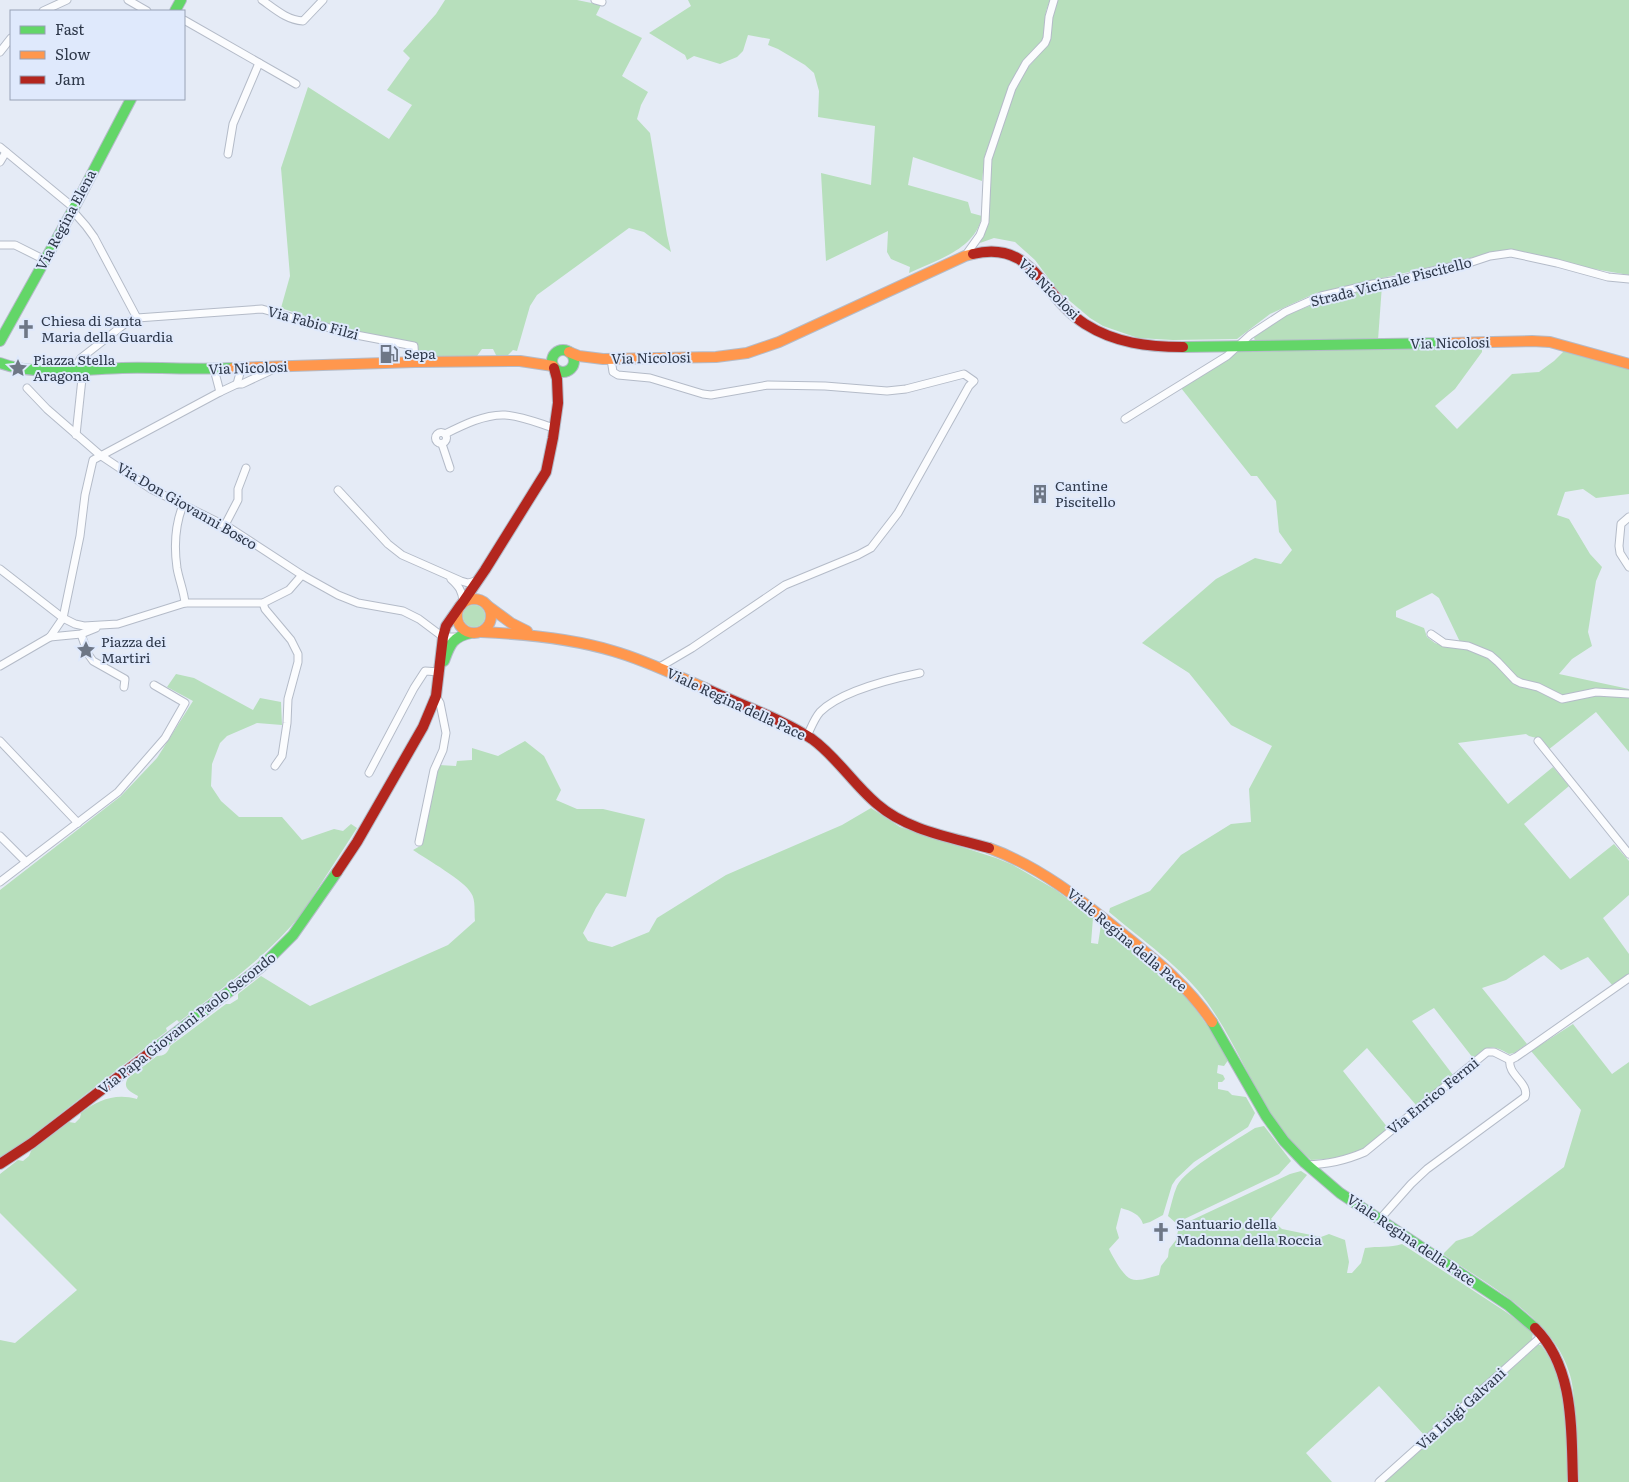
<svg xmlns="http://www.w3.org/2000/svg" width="1629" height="1482" viewBox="0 0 1629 1482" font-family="Literata,serif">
	<rect width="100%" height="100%" fill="#e5ebf6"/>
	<g fill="#b7dfbc">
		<polygon points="445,0 577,0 601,5 596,15 642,38 622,76 648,92 641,105 637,119 650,133 667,235 671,252 644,232 629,228 537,295 530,306 517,351 513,350 507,356 497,357 493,349 482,349 477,356 417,357 416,343 344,329 281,308 290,276 281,168 308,87 389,139 412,105 387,90 410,58 403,51 436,14"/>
		<path d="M688 0H1050L1046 11 1043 41 1017 71 1010 85 985 155 982 181 913 157 908 185 968 202 971 213 982 216C976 249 937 260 909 273L910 267 891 259 887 252 888 231 826 261 821 173 871 185 875 126 818 117 819 91 814 73 805 65 778 49 768 45 770 39 748 35 743 51 737 57 720 64 694 56 687 60 685 55 649 33 691 6Z"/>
		<polygon points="1058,0 1629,0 1629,275 1588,268 1515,251 1506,250 1316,293 1270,314 1237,339 1173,340 1138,338 1103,326 1090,318 1058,291 1035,260 1015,242 994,238 980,243 984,233 991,158 1014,92 1025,71 1043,50 1051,16"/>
		<polygon points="1382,285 1378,340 1255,342 1254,337 1287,315 1324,300"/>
		<path d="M1482 346V352L1455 389 1435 406 1457 429 1512 374 1539 372 1554 361 1564 351 1629 369V494L1596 498 1583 489 1565 492 1557 515 1569 519 1590 554 1602 567 1596 581 1588 632 1592 646 1572 659 1559 674 1629 689V692L1595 690 1563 697 1539 685 1526 683 1517 678 1501 661 1488 652 1460 642 1439 598 1432 593 1396 611V617L1424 628 1427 637 1435 643 1444 646 1465 648 1480 653 1496 662 1510 678 1520 685 1540 690 1562 701H1571L1596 694 1629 696V752L1596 712 1548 750 1540 739 1529 736 1526 734 1458 743 1508 804 1553 767 1569 786 1524 824 1570 879 1614 844 1629 861V895L1603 918 1629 954V975L1613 986 1588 957 1561 970 1544 955 1506 980 1482 988 1527 1044 1514 1053 1509 1054C1491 1044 1489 1046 1473 1058L1434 1008 1412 1021 1453 1075 1416 1105 1367 1048 1343 1071 1388 1128C1381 1134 1373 1142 1364 1148 1349 1158 1329 1159 1311 1160 1300 1150 1289 1140 1280 1127 1252 1088 1235 1041 1207 1002 1183 968 1141 939 1109 912L1110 908 1150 891 1181 855 1231 824 1251 822 1249 789 1272 746 1231 725 1189 673 1142 643 1216 579 1255 558 1281 564 1292 550 1279 532 1276 501 1257 476H1251L1181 388 1238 352Z"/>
		<circle cx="474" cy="616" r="11"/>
		<path d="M176 674 194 678 253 710 260 698 281 702 282 725 257 723 227 736 220 743 212 764 211 786 221 801 239 817H282L302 840 334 829 343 831 351 824 357 828 302 913C268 956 222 988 179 1022L177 1020 166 1028 167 1031 24 1142 0 1158V890L121 796 157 758 193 701 167 687Z"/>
		<path d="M525 741 544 756 561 790 556 800 577 809H603L645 819 626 897 606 893 596 908 583 933 588 941 612 947 649 932 657 918 726 875 842 825 871 808 900 827 996 858 1013 865 1056 890 1093 918 1091 943 1098 944 1101 925C1129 949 1166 974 1189 1001 1204 1019 1216 1039 1229 1059L1224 1066 1218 1065 1217 1073 1223 1075 1225 1079 1222 1082H1218V1089L1228 1091 1232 1095 1246 1097 1255 1113 1248 1127 1194 1162 1176 1179 1172 1185 1163 1215 1150 1222 1143 1224C1140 1214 1131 1211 1121 1208L1116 1228 1119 1238 1109 1249C1113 1257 1123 1276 1131 1279 1139 1282 1151 1277 1159 1275L1161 1266 1168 1257 1169 1249 1176 1240 1178 1231 1177 1227 1290 1174 1301 1171 1307 1175 1271 1219 1282 1229 1321 1237 1329 1234 1345 1240 1349 1262 1347 1273H1352L1361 1263 1365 1248C1378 1246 1390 1248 1402 1244L1506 1312 1533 1332 1532 1340 1425 1436 1379 1386 1306 1453 1332 1482H0V1340L15 1343 77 1290 0 1213V1174L18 1160 23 1161 29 1156 31 1151 69 1122 75 1123 80 1118 81 1113C98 1100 115 1093 137 1099L138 1096C130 1092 122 1088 128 1078L157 1056C164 1056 168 1053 170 1046L226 1004H230L238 999V994L261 976 310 1006 448 945 475 921C474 912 476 900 471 893 465 881 426 859 413 850L422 845 439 765 456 766 457 761 472 760V748L498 756Z"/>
		<path d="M1573 1024 1612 1074 1629 1062V1482H1579C1577 1460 1576 1439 1575 1417 1574 1403 1574 1389 1570 1375 1554 1318 1489 1286 1443 1254L1456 1241 1472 1236 1564 1167 1581 1110 1531 1051Z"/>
		<path d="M1264 1126 1291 1161 1279 1174 1176 1223 1168 1216C1171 1206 1173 1195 1177 1186 1185 1169 1238 1139 1255 1128Z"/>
		<path d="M1538 1345H1541C1570 1382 1565 1436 1568 1482H1385Z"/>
	</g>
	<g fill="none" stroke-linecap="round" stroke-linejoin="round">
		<g stroke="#b4bbc8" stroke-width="9">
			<g id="street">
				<polyline points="128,0 147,11"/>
				<path d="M262 0C276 10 287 20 303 21L323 0"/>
				<polyline points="595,0 602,2"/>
				<polyline points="43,11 67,0"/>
				<polyline points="184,20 296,84"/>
				<polyline points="0,52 11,38"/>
				<polyline points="0,147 74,208"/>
				<polyline points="228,154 233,124 259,63"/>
				<polyline points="0,162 6,152"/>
				<polyline points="72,210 86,226 94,237 137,318 126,323 81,358 74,369"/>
				<polyline points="0,245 15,245 45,260"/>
				<polyline points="965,256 980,235 985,222 988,159 1012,88 1026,63 1045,43 1047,38 1049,17 1054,0"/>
				<polyline points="137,318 262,309 351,334 414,346 415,362"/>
				<polyline points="611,359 613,372 618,375 650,378 703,394 711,395 768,385 825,386 887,391 906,389 964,374 974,381 969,386 898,513 871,548 858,555 785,585 692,648 658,668"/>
				<polyline points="214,369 220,392"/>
				<polyline points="237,384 240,373 239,368"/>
				<polyline points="27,388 47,409 100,455 151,489 230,528 302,575 338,595 358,603 403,611 419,619 443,637 455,637"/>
				<polyline points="1125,419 1227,356 1250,335 1285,312 1321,296 1373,284 1403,279 1419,274 1472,262 1490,256 1511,253 1557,263 1608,277 1629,279"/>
				<circle cx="441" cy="438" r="5.5"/>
				<path d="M445 434C463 425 485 414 505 415 521 416 538 423 554 428"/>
				<polyline points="76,435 83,369"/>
				<polyline points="442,444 450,468"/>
				<polyline points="338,490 388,544 402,555 461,581 468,583 476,581"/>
				<path d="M183 505C175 525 174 547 177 568 179 580 184 591 185 603"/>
				<polyline points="1629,517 1621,524 1619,546 1620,553 1629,567"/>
				<polyline points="225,525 238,500 238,489 246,468"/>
				<polyline points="0,569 63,618 75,624 84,626 118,624 185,603 263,603 289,590 302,575"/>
				<path d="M451 579C459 586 462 591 463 601"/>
				<polyline points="263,603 265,609 291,640 298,654 298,662 288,699 287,723 282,756 275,766"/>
				<polyline points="81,634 88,654 93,661 125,679 124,687"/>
				<polyline points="1431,634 1444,643 1468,646 1490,655 1498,662 1515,680 1521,683 1538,687 1562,699 1596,692 1629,694"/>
				<polyline points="50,637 81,634 96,628"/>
				<polyline points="0,666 50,637 63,618 80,536 85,495 93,460 220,392 237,384 242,384 274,369"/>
				<path d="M807 736C811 728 814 719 820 712 841 691 891 679 920 673"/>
				<polyline points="0,741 78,823"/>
				<polyline points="1538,741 1629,854"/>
				<polyline points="369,773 414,688 425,671 440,672"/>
				<polyline points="0,836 26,862"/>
				<polyline points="419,842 434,770 443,750 446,733 440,703 436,696"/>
				<polyline points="0,882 118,792 165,738 185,703 154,685"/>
				<path d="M1306 1165C1328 1164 1344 1161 1365 1152L1487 1052H1494L1510 1060 1516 1057 1629 978"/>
				<path d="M1380 1219 1411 1184 1427 1169 1525 1097C1530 1083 1507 1075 1510 1060"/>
				<polyline points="1379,1482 1543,1335"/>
			</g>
		</g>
		<g stroke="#b4bbc8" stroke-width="12">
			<g id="fast">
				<polyline points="175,11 181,0"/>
				<polyline points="0,341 74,208 131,99"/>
				<polyline points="1183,347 1448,343"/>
				<circle cx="563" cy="361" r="11"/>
				<path d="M0 363C33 376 86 369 122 368 159 367 196 370 233 368"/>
				<path d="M444 661C450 645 452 637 471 633"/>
				<polyline points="1212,1022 1266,1116 1284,1141 1305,1163 1340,1193 1508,1305 1535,1328"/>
				<polyline points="147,1055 261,967 293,935 337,872"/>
			</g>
		</g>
		<g stroke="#b4bbc8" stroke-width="12">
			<g id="slow">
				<polyline points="1448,343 1532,341 1550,342 1629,364"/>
				<polyline points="569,352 579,356 603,359 716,357 747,353 779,342 965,256 973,254"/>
				<polyline points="233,368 415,362 520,361 553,366"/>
				<circle cx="474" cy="616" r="17"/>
				<polyline points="488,606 511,623 527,631"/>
				<path d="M481 632C525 634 570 638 613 651 645 660 675 675 705 688"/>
				<path d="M989 848C1041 867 1081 900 1123 934 1157 961 1188 986 1212 1022"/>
			</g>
		</g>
		<g stroke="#b4bbc8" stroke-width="12">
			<g id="jam">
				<path d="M973 254C1034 239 1042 297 1085 324 1115 343 1148 347 1183 347"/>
				<polyline points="461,605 485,570 546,472 553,438 558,403 557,379 554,368"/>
				<path d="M705 688C740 705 779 717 812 739 837 757 853 784 877 804 908 831 951 837 989 848"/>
				<polyline points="337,872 357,842 423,727 436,696 443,637 446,626 460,606"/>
				<polyline points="0,1164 32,1143 147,1055"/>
				<path d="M1535 1328C1575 1368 1571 1430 1573 1482"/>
			</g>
		</g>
		<use href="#street" stroke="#fbfcfe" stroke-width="7"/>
		<use href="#fast" stroke="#63d668" stroke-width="10"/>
		<use href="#slow" stroke="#ff974d" stroke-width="10"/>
		<use href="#jam" stroke="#b3261e" stroke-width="10"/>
	</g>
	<defs>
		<g id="church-bare" transform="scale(1.5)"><path d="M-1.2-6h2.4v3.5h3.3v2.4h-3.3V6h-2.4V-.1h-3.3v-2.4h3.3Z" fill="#6e7786" stroke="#dfe9fc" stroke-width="2.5" paint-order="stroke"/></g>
		<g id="fuel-bare" transform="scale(1.5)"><path d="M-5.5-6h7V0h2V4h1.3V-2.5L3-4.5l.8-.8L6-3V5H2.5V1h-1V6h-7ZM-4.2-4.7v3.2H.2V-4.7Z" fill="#6e7786" stroke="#dfe9fc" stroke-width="2.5" paint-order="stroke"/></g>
		<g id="sight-bare" transform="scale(1.5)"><path d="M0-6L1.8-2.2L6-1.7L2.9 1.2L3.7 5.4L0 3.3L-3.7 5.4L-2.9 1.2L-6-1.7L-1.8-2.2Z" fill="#6e7786" stroke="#dfe9fc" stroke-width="2.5" paint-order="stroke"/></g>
		<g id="building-bare" transform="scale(1.5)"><path d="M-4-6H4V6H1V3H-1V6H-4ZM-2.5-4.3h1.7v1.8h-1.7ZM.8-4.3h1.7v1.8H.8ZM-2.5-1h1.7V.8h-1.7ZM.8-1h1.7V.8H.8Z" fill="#6e7786" stroke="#dfe9fc" stroke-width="2.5" paint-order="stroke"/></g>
	</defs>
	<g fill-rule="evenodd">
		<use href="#church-bare" x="26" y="329"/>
		<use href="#fuel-bare" x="389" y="354"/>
		<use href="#sight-bare" x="18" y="368"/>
		<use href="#building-bare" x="1040" y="494"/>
		<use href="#sight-bare" x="86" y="650"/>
		<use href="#church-bare" x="1161" y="1232"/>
	</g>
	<g text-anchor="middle" stroke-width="4" stroke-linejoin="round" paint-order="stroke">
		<g font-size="14" fill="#2e384a" stroke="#dfe9fc">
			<text transform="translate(66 220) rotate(-62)" y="5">Via Regina Elena</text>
			<text transform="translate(1391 282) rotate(-14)" y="5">Strada Vicinale Piscitello</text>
			<text transform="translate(1049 289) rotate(45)" y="5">Via Nicolosi</text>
			<text transform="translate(313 323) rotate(15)" y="5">Via Fabio Filzi</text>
			<text transform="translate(1450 343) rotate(-1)" y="5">Via Nicolosi</text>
			<text transform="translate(651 358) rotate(-1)" y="5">Via Nicolosi</text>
			<text transform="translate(248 368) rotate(-2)" y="5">Via Nicolosi</text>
			<text transform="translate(187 506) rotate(30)" y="5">Via Don Giovanni Bosco</text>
			<text transform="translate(736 704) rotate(25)" y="5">Viale Regina della Pace</text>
			<text transform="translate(1127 940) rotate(40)" y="5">Viale Regina della Pace</text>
			<text transform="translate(187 1023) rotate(-38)" y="5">Via Papa Giovanni Paolo Secondo</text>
			<text transform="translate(1433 1096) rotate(-39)" y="5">Via Enrico Fermi</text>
			<text transform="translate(1411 1240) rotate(34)" y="5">Viale Regina della Pace</text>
			<text transform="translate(1461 1409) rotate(-42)" y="5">Via Luigi Galvani</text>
		</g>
		<g font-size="14" fill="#2e384a" stroke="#dfe9fc" text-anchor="start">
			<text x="41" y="326">Chiesa di Santa<tspan x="41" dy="16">Maria della Guardia</tspan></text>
			<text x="404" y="359">Sepa</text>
			<text x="33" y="365">Piazza Stella<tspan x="33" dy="16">Aragona</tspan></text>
			<text x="1055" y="491">Cantine<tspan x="1055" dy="16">Piscitello</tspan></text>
			<text x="101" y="647">Piazza dei<tspan x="101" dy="16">Martiri</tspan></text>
			<text x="1176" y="1229">Santuario della<tspan x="1176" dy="16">Madonna della Roccia</tspan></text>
		</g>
	</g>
	<rect x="10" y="10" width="175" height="90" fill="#dfe9fc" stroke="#98a2b5"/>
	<rect x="20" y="26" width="25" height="8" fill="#63d668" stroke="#98a2b5"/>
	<text x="55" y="35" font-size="15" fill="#2e384a">Fast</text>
	<rect x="20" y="51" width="25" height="8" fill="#ff974d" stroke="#98a2b5"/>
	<text x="55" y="60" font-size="15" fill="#2e384a">Slow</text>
	<rect x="20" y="76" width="25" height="8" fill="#b3261e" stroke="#98a2b5"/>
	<text x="55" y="85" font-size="15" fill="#2e384a">Jam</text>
</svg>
